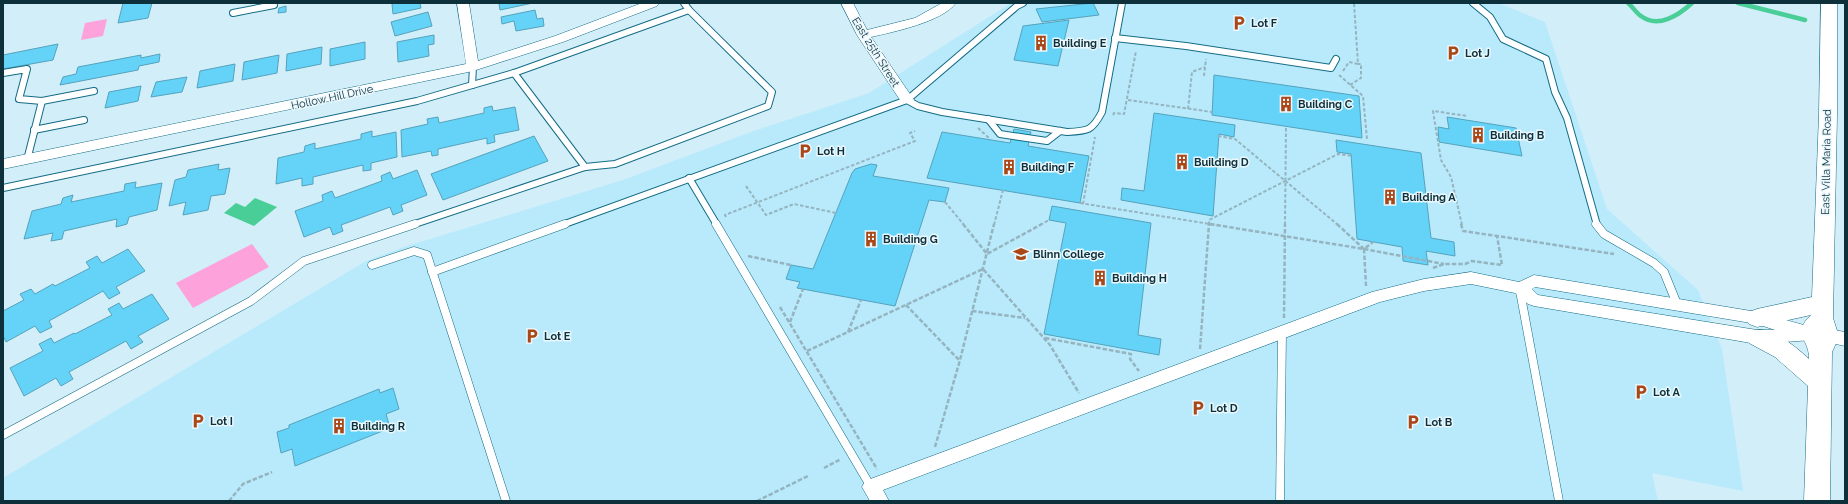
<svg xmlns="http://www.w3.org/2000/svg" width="1848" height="504" viewBox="0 0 1848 504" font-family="Raleway,sans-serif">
	<rect width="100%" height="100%" fill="#d1eef9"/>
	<polygon fill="#b8eafc" points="1011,3 1498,3 1545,22 1607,209 1698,290 1722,349 1743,491 1652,473 1658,501 3,501 3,478 366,261 404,247 626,179 751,132 869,93"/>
	<g fill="#fda2db">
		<polygon points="107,19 103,36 81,40 85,23"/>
		<polygon points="252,244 269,267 193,308 176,283"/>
	</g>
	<polygon fill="#4ace98" points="255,198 277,207 254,226 224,213 236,203 245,207"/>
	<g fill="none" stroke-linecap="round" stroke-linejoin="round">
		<g stroke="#4ace98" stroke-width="4.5">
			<path d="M1628 3C1633 7 1636 13 1641 16 1658 29 1679 15 1692 3"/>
			<polyline points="1738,3 1805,20"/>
		</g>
	</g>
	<g fill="#65d3f7" stroke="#55a2bc">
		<polygon points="123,3 152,3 148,18 118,23"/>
		<polygon points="396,3 420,3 421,8 393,14 392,4"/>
		<polygon points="502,3 533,3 500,10 499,4"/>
		<polygon points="1093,3 1099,15 1042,22 1036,9"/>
		<polygon points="286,6 286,12 278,13 279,8"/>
		<polygon points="535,10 537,19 543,18 544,26 516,31 514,21 502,24 501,17"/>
		<polygon points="428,12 432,26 395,36 391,22"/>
		<polygon points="1069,20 1058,66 1014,60 1023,26"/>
		<polygon points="434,35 434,44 428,45 429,56 398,62 397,42"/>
		<polygon points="365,42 365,59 330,66 330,49"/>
		<polygon points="58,44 53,60 3,69 3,55"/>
		<polygon points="322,47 321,64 286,71 287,54"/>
		<polygon points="160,54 159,62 139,66 138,70 60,85 63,77 76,74 78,67 141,55 141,58"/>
		<polygon points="279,55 277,73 242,80 244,62"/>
		<polygon points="235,64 233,81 197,88 200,71"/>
		<polygon points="1214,75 1359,96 1362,138 1212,115"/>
		<polygon points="187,77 182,92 151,97 156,82"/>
		<polygon points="141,86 138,101 105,108 109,92"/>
		<polygon points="492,106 493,111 515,107 519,130 494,135 495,142 487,144 487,138 438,149 438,155 432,156 431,151 402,157 401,130 428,124 427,119 438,117 439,123 484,113 484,108"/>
		<polygon points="1154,113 1235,125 1234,137 1219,134 1213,216 1121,200 1122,188 1144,191"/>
		<polygon points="1447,117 1516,128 1522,156 1439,142 1438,127 1449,129"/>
		<polygon points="1014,129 1031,132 1028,146 1089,156 1080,203 927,178 942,132 1010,143"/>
		<polygon points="372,131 372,137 396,132 397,157 371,163 371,170 363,171 363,165 313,177 313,184 302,186 302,178 276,184 278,158 304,152 305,146 315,143 315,149 361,139 361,134"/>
		<polygon points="534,136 548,161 443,200 431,174"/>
		<polygon points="1336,140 1421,153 1431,238 1454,242 1455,256 1426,251 1428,265 1403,261 1402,247 1357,239 1351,154 1337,152"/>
		<polygon points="219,164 218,170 230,168 225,194 211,196 208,210 183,215 186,202 169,206 175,180 186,177 188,170"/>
		<polygon points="871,164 877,165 873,176 949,188 945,202 929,200 895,306 797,288 800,282 786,279 791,265 813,269 852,173 855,169"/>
		<polygon points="417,170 427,195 401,205 403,211 393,215 390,207 341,225 343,231 333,235 330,227 304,237 295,211 323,201 322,195 332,191 335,198 382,181 381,176 390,172 393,179"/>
		<polygon points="136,182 135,188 162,183 157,210 129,217 127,224 116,227 117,219 64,231 62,239 51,241 53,233 24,239 32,211 61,204 63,198 73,195 71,202 124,191 125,184"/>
		<polygon points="1052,206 1151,223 1138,335 1161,339 1159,355 1044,334 1066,223 1049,220"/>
		<polygon points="128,249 145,271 116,287 120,293 109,299 103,291 49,321 52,327 40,333 35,326 6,342 3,336 3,311 24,300 20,294 31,289 35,294 53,284 55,286 90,268 86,262 97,256 102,263"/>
		<polygon points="152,294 169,319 138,336 143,342 131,349 126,341 69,372 73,379 61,386 56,378 24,396 10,368 43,351 39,344 51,338 54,343 74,333 75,334 112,315 108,309 119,303 123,309"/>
		<polygon points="393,388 399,409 386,414 390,428 295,466 292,449 281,453 277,432 289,428 289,425 379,389 380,393"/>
	</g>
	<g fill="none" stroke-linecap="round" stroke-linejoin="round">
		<g stroke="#146c84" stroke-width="8">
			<g id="lane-far1">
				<polyline points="1473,3 1490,17 1503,39 1546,59 1555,92 1567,118 1597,225"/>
				<polyline points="233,13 274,5"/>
				<polyline points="1115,38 1186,46 1331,68 1336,59"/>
				<polyline points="3,73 27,69 19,99 42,101 27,160"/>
				<polyline points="514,73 585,167"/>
				<polyline points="472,85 473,67"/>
				<path d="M907 100 918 106 942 112 1067 132C1088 131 1092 131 1102 112L1122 3"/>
				<polyline points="42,101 94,91"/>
				<polyline points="988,119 1000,134 1047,141 1060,131"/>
				<polyline points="34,130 84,120"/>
				<polyline points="689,178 717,225"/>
				<polyline points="3,188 417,101 514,73 689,10"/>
				<polyline points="412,225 585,167 615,164 768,106 772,92 689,10 684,3"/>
				<polyline points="562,225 907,100 1017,6 1023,3"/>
			</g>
		</g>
		<g stroke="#146c84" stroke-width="9">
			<g id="lane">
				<polyline points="716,224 871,487"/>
				<polyline points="1596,224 1604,234 1654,263 1664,272 1677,304"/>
				<polyline points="372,265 414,251 427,255 506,501"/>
				<polyline points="432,272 565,224"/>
				<polyline points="1520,291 1559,501"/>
				<polyline points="3,435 251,301 304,261 415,224"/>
				<polyline points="1280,501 1282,332"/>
			</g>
		</g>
		<g stroke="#146c84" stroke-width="1">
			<g id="street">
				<polygon points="457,3 469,3 478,61 555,36 642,3 659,3 657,6 563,42 473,71 3,169 3,159 466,64"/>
				<path d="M841 3H853L867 30 915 18 942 3H956C942 22 893 32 871 37L914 100 912 103H902L857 35Z"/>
				<path d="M1471 272 1519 282 1534 275 1757 312 1818 329 1820 334 1818 339 1812 340 1757 344 1534 306 1528 304 1515 293 1471 284 1424 291 1380 302 883 490 889 501H870L862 487 865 481 1372 292 1424 279ZM1535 287 1757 324 1775 330H1757L1538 295 1532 289Z"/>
				<polygon points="1828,329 1845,332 1845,346 1822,341 1820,336 1822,331"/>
			</g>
		</g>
		<g stroke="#146c84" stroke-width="1">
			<path id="secondary" d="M1821 3H1837V114L1833 318 1839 337 1832 352 1830 501H1804L1808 386 1775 357 1749 343 1746 337 1749 331C1769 324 1795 346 1809 359 1810 340 1791 334 1811 315L1757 327 1749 324 1746 318 1749 312 1757 309 1812 297 1819 114Z"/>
		</g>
		<g stroke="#95b4bf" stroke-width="2" stroke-dasharray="3.5 2" stroke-linecap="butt">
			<polyline points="1343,71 1349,62 1358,64 1354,3"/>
			<polyline points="1339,75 1363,96 1367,139"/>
			<polyline points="1204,76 1206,59"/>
			<polyline points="1350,85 1361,78 1361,64 1358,64"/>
			<polyline points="1128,100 1212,112"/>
			<polyline points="1188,109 1192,72 1205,67"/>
			<polyline points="1113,115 1114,113 1124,114 1136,51"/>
			<polyline points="978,128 989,138"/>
			<polyline points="1218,136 1235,139 1338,225"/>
			<polyline points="746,186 766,215 794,204 836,213"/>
			<polyline points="945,202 964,225"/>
			<polyline points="1080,203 1216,225"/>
			<polyline points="1083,204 1095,137"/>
			<polyline points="726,217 725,215 915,141 910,133 915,131"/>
			<polyline points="994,225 1003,190"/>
			<polyline points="1040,225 1049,220"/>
			<polyline points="1209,225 1209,220 1338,154 1352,156"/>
			<polyline points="1285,225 1286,127"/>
			<polyline points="1462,225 1451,177 1441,160 1433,111 1468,116"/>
		</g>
		<g stroke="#95b4bf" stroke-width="2.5" stroke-dasharray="4.5 2" stroke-linecap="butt">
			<polyline points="963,224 987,254 1042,224"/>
			<polyline points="1210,224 1364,249 1444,264"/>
			<polyline points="1337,224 1364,249"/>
			<polyline points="1461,224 1463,231 1497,236"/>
			<polyline points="748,256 791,265"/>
			<polyline points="1433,268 1444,264 1465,264 1472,261 1502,265 1497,236 1614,254"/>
			<polyline points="1366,286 1364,249 1373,242"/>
			<polyline points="906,305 959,360"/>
			<polyline points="780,307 877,469"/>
			<polyline points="972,311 1025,318"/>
			<polyline points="1284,318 1285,224"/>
			<polyline points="790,322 803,289"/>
			<polyline points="848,332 861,300"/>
			<polyline points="1045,338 1131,354 1130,359 1139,371"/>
			<polyline points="1200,349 1209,224"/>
			<polyline points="807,351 983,269 1050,345 1079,393"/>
			<polyline points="935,447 960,360 994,224"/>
			<polyline points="824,468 841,459"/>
			<polyline points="229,501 243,484 272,472"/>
			<polyline points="757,501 808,476"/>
		</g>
		<use href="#lane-far1" stroke="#fff" stroke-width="6"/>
		<use href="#lane" stroke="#fff" stroke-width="8"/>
		<use href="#street" fill="#fff" fill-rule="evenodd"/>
		<use href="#secondary" fill="#fff" fill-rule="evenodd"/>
	</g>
	<defs>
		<g id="parking-bare" transform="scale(1.2)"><path d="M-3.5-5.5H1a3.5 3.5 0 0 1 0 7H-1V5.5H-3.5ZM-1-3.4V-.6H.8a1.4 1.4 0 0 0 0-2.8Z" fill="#ab4716" stroke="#eaf8fe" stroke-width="2.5" paint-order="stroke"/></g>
		<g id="building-bare" transform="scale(1.2)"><path d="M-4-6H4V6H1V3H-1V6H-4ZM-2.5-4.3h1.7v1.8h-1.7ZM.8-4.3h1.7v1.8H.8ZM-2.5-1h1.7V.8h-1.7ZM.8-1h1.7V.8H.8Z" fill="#ab4716" stroke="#eaf8fe" stroke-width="2.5" paint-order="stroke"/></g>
		<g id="university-bare" transform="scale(1.2)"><path d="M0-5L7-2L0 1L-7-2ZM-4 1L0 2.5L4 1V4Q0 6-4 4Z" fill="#ab4716" stroke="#eaf8fe" stroke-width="2.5" paint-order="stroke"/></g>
	</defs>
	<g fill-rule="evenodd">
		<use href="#parking-bare" x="1239" y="23"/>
		<use href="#building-bare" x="1041" y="43"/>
		<use href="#parking-bare" x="1453" y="53"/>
		<use href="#building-bare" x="1286" y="104"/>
		<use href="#building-bare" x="1478" y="135"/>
		<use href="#parking-bare" x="805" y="151"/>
		<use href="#building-bare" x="1182" y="162"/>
		<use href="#building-bare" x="1009" y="167"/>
		<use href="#building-bare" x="1390" y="197"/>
		<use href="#building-bare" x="871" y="239"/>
		<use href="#university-bare" x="1021" y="254"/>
		<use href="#building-bare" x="1100" y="278"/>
		<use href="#parking-bare" x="532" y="336"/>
		<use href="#parking-bare" x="1641" y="392"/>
		<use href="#parking-bare" x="1198" y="408"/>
		<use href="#parking-bare" x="198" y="421"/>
		<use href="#parking-bare" x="1413" y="422"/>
		<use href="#building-bare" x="339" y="426"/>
	</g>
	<g text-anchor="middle" stroke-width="3" stroke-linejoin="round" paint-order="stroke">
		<g font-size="11" font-weight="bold" fill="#0e303a" stroke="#eaf8fe" text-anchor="start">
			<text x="1251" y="27">Lot F</text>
			<text x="1053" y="47">Building E</text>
			<text x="1465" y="57">Lot J</text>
			<text x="1298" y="108">Building C</text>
			<text x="1490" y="139">Building B</text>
			<text x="817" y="155">Lot H</text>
			<text x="1194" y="166">Building D</text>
			<text x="1021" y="171">Building F</text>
			<text x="1402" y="201">Building A</text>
			<text x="883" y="243">Building G</text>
			<text x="1033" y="258">Blinn College</text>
			<text x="1112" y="282">Building H</text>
			<text x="544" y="340">Lot E</text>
			<text x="1653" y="396">Lot A</text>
			<text x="1210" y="412">Lot D</text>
			<text x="210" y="425">Lot I</text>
			<text x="1425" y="426">Lot B</text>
			<text x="351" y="430">Building R</text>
		</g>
		<g font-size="11" fill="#0e303a" stroke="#eaf8fe">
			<text transform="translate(876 52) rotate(58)" y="4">East 25th Street</text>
			<text transform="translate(332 97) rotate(-12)" y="4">Hollow Hill Drive</text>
			<text transform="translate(1826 162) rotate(-89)" y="4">East Villa Maria Road</text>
		</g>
	</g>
	<rect width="1848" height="504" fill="none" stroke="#0e303a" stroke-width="8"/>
</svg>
